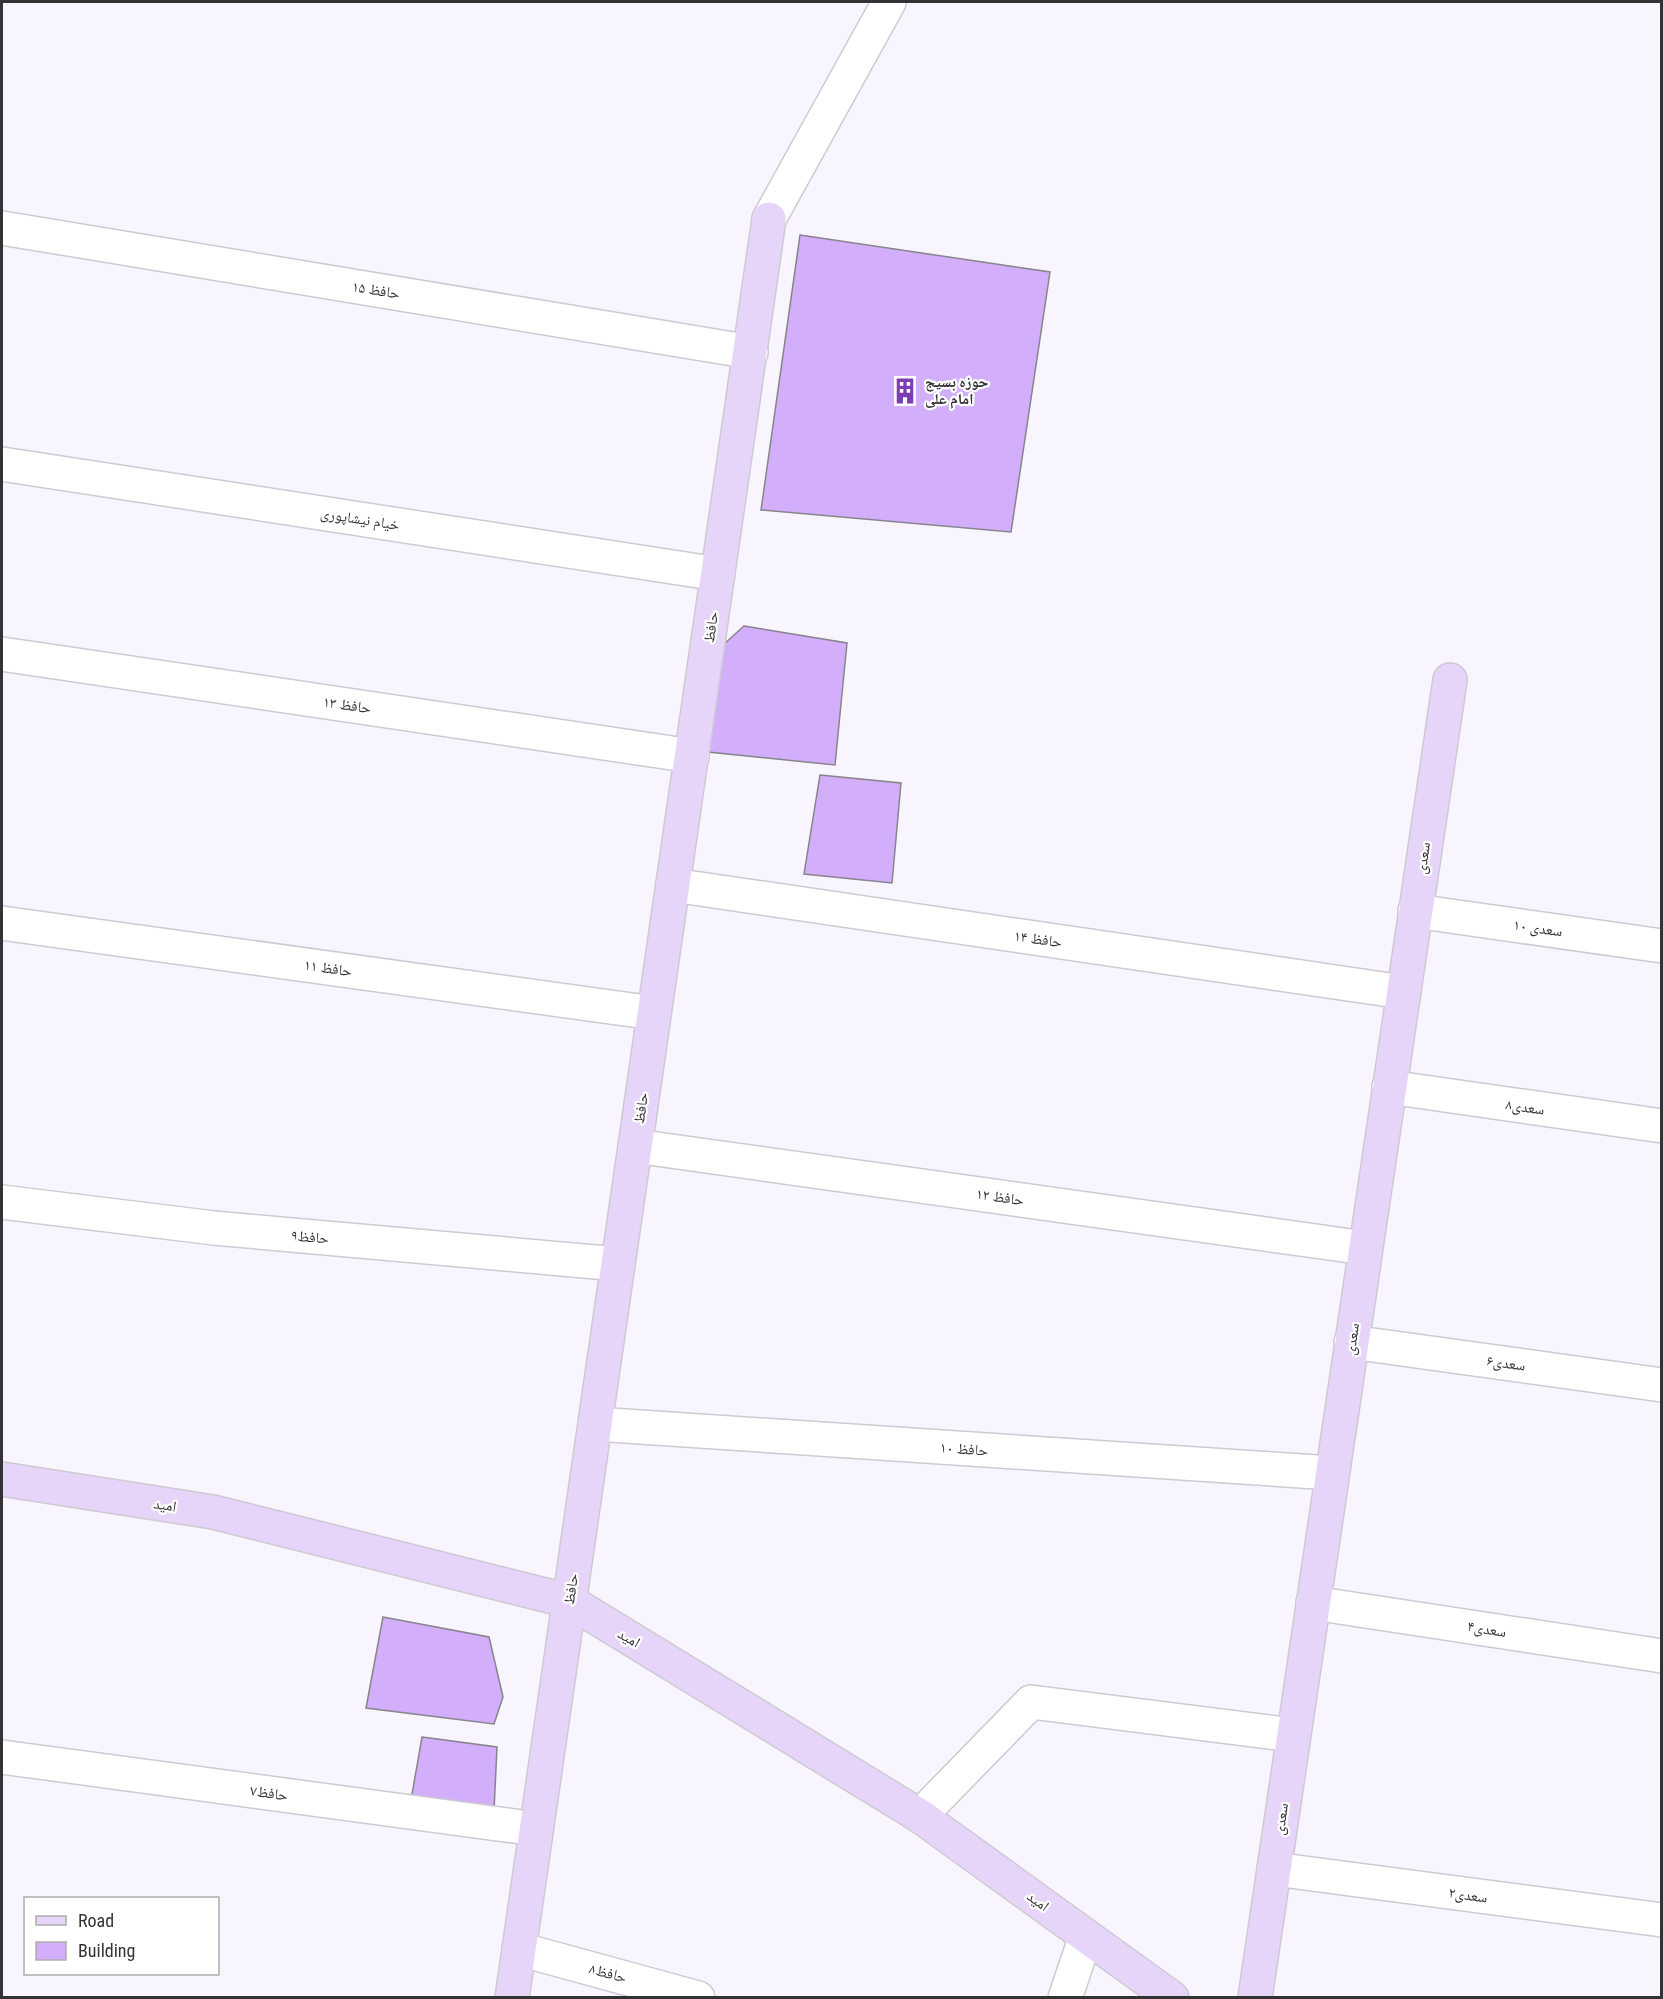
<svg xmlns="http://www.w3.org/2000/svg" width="1663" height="1999" viewBox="0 0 1663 1999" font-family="'Roboto Condensed','Noto Naskh Arabic',sans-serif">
	<rect width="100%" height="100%" fill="#f9f5fe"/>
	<g fill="#d2aefb" stroke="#87848b" stroke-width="1.5">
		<polygon points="800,235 1050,272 1011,532 761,510"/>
		<polygon points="744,626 847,643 835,765 708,752 714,653"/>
		<polygon points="820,775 901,783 892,883 804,874"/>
		<polygon points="383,1617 489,1637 503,1697 494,1724 366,1708"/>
		<polygon points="422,1737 497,1747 494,1811 411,1800"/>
	</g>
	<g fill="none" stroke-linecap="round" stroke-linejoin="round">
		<g stroke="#cdcad2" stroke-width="36">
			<g id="street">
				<polyline points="769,219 889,2"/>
				<polyline points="2,228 751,352"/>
				<polyline points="2,464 718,574"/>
				<polyline points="2,654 692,756"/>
				<polyline points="673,885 1403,992"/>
				<polyline points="1415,911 1662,946"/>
				<polyline points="2,923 654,1013"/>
				<polyline points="1389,1087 1662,1126"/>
				<polyline points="635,1146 1365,1248"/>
				<polyline points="2,1202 214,1228 618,1264"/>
				<polyline points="1351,1342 1662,1385"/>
				<polyline points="595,1424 1332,1473"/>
				<polyline points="1313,1603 1662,1656"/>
				<polyline points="2,1757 536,1829"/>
				<polyline points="920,1816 1031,1702 1293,1735"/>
				<polyline points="1274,1869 1662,1920"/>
				<polyline points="519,1949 698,1998"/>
				<polyline points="1065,1998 1086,1936"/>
			</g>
		</g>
		<g stroke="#cdcad2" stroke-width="36">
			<g id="secondary">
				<polyline points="2,1479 213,1512 569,1601 920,1816 1172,1998"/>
				<polyline points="512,1998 769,219"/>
				<polyline points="1255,1998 1450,680"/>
			</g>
		</g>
		<use href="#street" stroke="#fff" stroke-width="33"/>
		<use href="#secondary" stroke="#e7d5f9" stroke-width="33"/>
	</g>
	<defs>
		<g id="building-bare" transform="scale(2.07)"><path d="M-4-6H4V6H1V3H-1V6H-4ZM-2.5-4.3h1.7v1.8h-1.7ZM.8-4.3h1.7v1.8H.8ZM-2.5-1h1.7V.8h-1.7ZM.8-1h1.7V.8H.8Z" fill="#7c3db2" stroke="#fff" stroke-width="2.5" paint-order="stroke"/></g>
	</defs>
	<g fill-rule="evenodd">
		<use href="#building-bare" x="905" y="391"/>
	</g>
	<g text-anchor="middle" stroke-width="4.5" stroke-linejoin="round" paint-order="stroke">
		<g font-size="15" fill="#333235" stroke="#fff">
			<text transform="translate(376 290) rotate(9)" y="5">حافظ ۱۵</text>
			<text transform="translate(360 519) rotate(9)" y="5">خیام نیشاپوری</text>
			<text transform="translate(711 627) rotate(-82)" y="5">حافظ</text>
			<text transform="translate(347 705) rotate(8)" y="5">حافظ ۱۳</text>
			<text transform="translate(1423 858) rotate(-82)" y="5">سعدی</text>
			<text transform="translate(1538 928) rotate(8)" y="5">سعدی ۱۰</text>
			<text transform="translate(1038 939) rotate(8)" y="5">حافظ ۱۴</text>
			<text transform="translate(328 968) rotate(8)" y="5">حافظ ۱۱</text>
			<text transform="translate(1525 1107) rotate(8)" y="5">سعدی۸</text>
			<text transform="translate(641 1108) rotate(-82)" y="5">حافظ</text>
			<text transform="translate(1000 1197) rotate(8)" y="5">حافظ ۱۲</text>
			<text transform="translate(310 1237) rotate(5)" y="5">حافظ۹</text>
			<text transform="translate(1352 1339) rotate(-82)" y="5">سعدی</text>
			<text transform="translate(1506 1363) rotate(8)" y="5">سعدی۶</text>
			<text transform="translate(964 1449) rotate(4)" y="5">حافظ ۱۰</text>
			<text transform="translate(165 1505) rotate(9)" y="5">امید</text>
			<text transform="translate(571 1589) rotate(-82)" y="5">حافظ</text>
			<text transform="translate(1487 1629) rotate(9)" y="5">سعدی۴</text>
			<text transform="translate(629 1638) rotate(31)" y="5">امید</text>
			<text transform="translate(269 1793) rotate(8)" y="5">حافظ۷</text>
			<text transform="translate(1281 1819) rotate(-82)" y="5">سعدی</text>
			<text transform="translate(1468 1895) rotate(8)" y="5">سعدی۲</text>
			<text transform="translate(1038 1901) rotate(36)" y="5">امید</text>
			<text transform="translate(608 1973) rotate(15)" y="5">حافظ۸</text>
		</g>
		<g font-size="15" font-weight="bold" fill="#333235" stroke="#fff" text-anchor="start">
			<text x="925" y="387">حوزه بسیج<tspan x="925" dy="17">امام علی</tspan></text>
		</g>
	</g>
	<rect width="1663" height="1999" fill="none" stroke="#333235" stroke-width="6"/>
	<rect x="24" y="1897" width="195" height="78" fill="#ffffff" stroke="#adadae" stroke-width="1.5"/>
	<rect x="36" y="1916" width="30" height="9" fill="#e7d5f9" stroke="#adadae" stroke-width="1.5"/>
	<text x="78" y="1927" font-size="18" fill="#333235">Road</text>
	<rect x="36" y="1942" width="30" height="18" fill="#d2aefb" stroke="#adadae" stroke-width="1.5"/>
	<text x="78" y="1957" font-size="18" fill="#333235">Building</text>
</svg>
